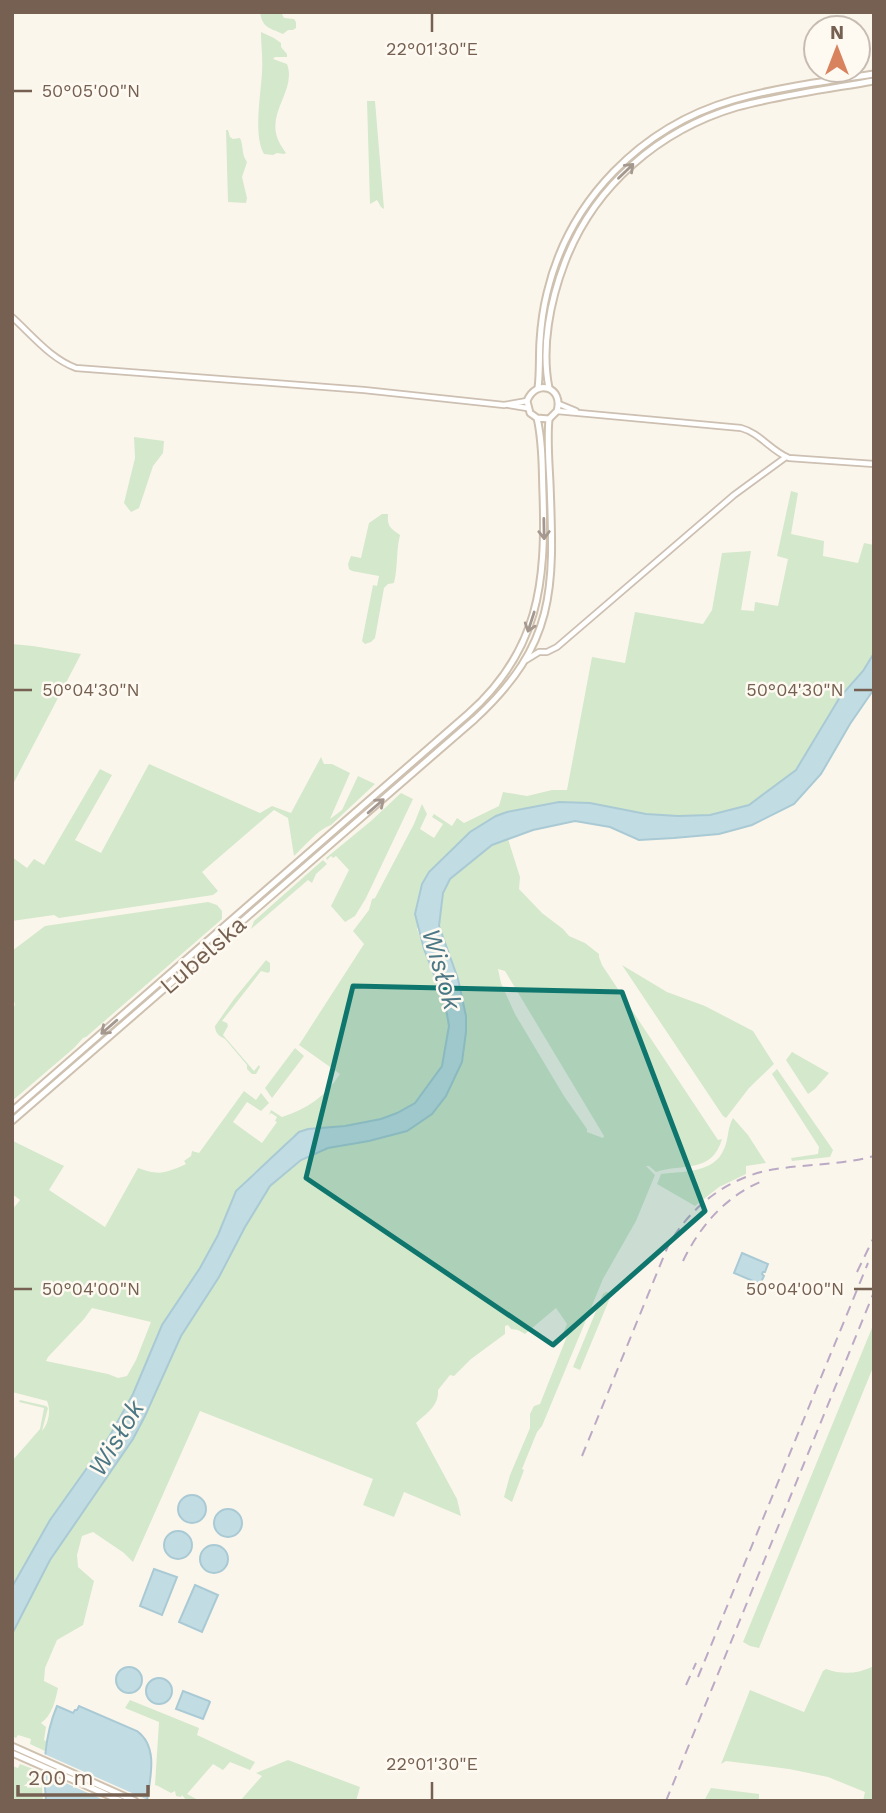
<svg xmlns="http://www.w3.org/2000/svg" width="886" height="1813" viewBox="0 0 886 1813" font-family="'Work Sans',sans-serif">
	<rect width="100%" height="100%" fill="#fbf6ec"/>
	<g fill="#d4e8cb" fill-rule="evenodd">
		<path d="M260 12H281L284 18 294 19 296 22V28L293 30H288L283 34C270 28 262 28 260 12Z"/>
		<path d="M261 32 274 38 281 43V47L287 54V57H275L273 59 287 64C296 88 271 108 276 133 277 140 282 147 286 153L284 154 277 153 273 155 264 154C253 135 261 94 262 72 263 59 261 45 261 32Z"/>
		<polygon points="367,101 375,101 384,209 381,207 377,200 370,204"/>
		<path d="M226 130H228L230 137 233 139 240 138C244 147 241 154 247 162L242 177 247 198 246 203 228 202Z"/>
		<polygon points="134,437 164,441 163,453 153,466 139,508 131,512 124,503 135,458"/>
		<path d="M791 491 798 493 791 534 824 541 823 556 858 563 864 543 874 545V653L863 671 840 697 796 770 749 805 710 815 678 816 646 814 590 803 559 802 538 806 469 832 417 929 445 1003 449 1026 442 1066 415 1103 397 1113 381 1119 345 1126 308 1129 293 1136 268 1163 258 1169 236 1191 218 1235 200 1268 162 1325 133 1394 109 1437 50 1520 12 1587V1461L40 1429 44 1408 19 1402 20 1400 46 1406 48 1408 42 1431C49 1423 51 1410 47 1401L12 1392V1210L20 1200 12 1194V1142L13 1141 64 1166 49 1190 105 1227 138 1168C159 1176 166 1173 186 1164L184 1161 191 1156 192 1151 199 1153 244 1091 256 1100 261 1093 269 1103 261 1111 247 1102 233 1122 262 1143 277 1122 275 1121 277 1117 271 1113 269 1115 271 1110 282 1117C307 1109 326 1096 340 1074L299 1045 364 944 353 931 369 910 372 899 375 898 414 824 422 804 427 814 420 829 434 838 443 824 432 817 434 814 452 826 457 818 464 823 499 806 503 792 527 796 552 790H567L592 657 625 663 635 612 703 624 712 610 722 553 751 551 741 610 754 611 755 602 778 606 788 559 777 556ZM92 1308 151 1322 136 1360 127 1376 118 1378 108 1374 46 1361 48 1357 84 1319Z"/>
		<path d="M382 514H388C387 526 390 528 400 535 396 551 398 567 394 583L388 584 384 588 375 638 371 642 365 644 362 641 373 585 377 586 379 576 352 571 349 569 348 564 351 556 361 558 369 523Z"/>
		<polygon points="12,644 33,646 81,654 12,786"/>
		<path d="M321 757 324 764H332L350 773 330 819 342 810 358 776 375 784 331 825C316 831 306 845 294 856L288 818 274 810 202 872 218 891 213 895 59 918 54 915 12 921V857L27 868 34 859 44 865 100 769 112 775 75 840 101 853 149 764 260 813 272 806 291 813Z"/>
		<polygon points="401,793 413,799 366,898 355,916 345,922 331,906 349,870 336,856 333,858 331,856 327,860 326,858 371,821"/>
		<path d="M508 839 520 877 519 889 542 913 563 929 569 936 585 943 599 954V957L602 965 718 1140 722 1139C712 1174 683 1163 656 1172L649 1166H646L655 1175 636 1221 603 1279 542 1426 537 1432 522 1469 524 1470 512 1502 504 1497 510 1475 530 1428V1414L534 1406 540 1404 567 1336 564 1331 567 1324 556 1308 525 1334 518 1330 511 1329 508 1325 505 1326V1334L471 1359 454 1376 450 1375 438 1390C439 1406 427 1413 416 1423L457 1499 461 1516 404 1492 394 1517 363 1505 373 1479 200 1411 133 1562 124 1553 93 1532 82 1536 77 1555 78 1567 94 1581 83 1625 57 1640 45 1668 44 1681 58 1688C55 1702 52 1715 41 1723L46 1727 44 1740 47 1742 45 1751 30 1744 31 1739 18 1735 16 1738 12 1736V1634L15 1626 50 1560 98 1491 145 1416 181 1336 219 1277 245 1227 270 1186 301 1160 328 1148 389 1136 456 1076 462 1062 466 1032V1016L458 979 439 926 443 893 450 879 492 845ZM498 969 505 971 604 1136 603 1138 587 1132V1129L564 1096 515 1014 501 983Z"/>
		<polygon points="323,860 327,864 316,874 312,883 308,880 251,929 254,921"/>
		<polygon points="208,902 217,905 222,911 222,919 86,1037 83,1038 74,1048 12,1101 12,1010 15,1005 12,994 12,951 45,926"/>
		<path d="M266 960 270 963V971L268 973 261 971 222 1021 227 1023 228 1026 223 1035 254 1071 259 1065 260 1067 256 1074H252L247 1069V1065L225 1039C219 1036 215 1033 215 1026L234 999Z"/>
		<polygon points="622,965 667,992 705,1006 753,1031 774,1064 749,1088 726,1118 723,1116"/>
		<polygon points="295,1048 304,1056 272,1098 265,1088"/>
		<polygon points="792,1052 829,1073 815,1089 808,1094 786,1060"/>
		<polygon points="777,1069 833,1150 830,1157 792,1161 791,1158 818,1154 819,1147 772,1074"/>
		<path d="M733 1118 748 1135 766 1163 746 1166V1174L719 1187 695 1206 657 1184 661 1174C682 1171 714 1174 724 1149 729 1139 727 1128 733 1118Z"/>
		<polygon points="606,1292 612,1293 580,1370 573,1367 603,1294"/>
		<polygon points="874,1323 874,1365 759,1648 750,1646 743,1642"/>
		<path d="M874 1666V1801H863L865 1792 828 1777 789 1769 726 1761 721 1764 750 1690 804 1712 823 1671 826 1669C843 1675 857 1674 874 1666Z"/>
		<polygon points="130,1700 199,1728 197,1735 255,1762 250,1770 230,1762 223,1770 213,1764 187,1794 200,1801 187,1801 182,1795 181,1797 176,1796 175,1791 171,1793 158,1786 155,1785 159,1722 125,1708"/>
		<polygon points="288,1760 360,1787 356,1801 343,1801 338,1799 337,1801 240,1801 262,1776 256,1773"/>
		<polygon points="20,1764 41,1772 43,1801 12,1801 12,1766 18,1768"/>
		<polygon points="711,1788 759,1794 759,1801 704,1801"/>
	</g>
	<g fill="#c2dce3" stroke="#a9cad4" stroke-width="2">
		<polygon points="874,653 874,689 850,724 821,774 794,804 752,825 719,834 674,838 639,840 610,827 575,821 533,830 492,845 450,879 443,893 439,926 458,979 466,1016 466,1032 462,1062 446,1096 432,1114 407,1131 369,1141 328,1148 301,1160 270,1186 245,1227 219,1277 181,1336 145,1416 133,1439 50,1560 12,1634 12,1587 50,1520 109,1437 133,1394 162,1325 200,1268 218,1235 236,1191 299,1132 308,1129 345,1126 381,1119 397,1113 415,1103 442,1066 449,1026 445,1003 424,949 415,914 422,884 429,872 470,832 496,816 507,812 559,802 590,803 646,814 678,816 710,815 749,805 796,770 840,697 863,671"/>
		<polygon points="742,1253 768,1264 765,1272 763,1272 762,1274 764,1276 760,1284 734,1273"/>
		<circle cx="192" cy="1509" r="14"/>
		<circle cx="228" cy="1523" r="14"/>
		<circle cx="178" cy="1545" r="14"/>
		<circle cx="214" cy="1559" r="14"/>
		<polygon points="154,1569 177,1577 162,1615 140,1606"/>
		<polygon points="195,1585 218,1595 202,1632 179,1622"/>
		<circle cx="129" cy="1680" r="13"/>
		<circle cx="159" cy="1691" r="13"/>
		<polygon points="183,1691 209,1701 210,1702 203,1719 176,1709"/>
		<path d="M57 1706 73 1713 75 1710H77L79 1706 137 1731C159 1747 150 1778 147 1801H46C43 1768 44 1737 57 1706Z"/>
	</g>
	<polygon fill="#fbf6ec" points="42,1753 150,1801 106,1801 41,1772"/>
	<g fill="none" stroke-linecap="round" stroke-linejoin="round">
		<g stroke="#cdc0b2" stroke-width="8">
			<g id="tertiary">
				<path d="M12 317C32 335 51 359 76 368L364 390 504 405 527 401"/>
				<polyline points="559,404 576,411"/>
				<polyline points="509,405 527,408"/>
				<path d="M557 411 741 428C760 433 771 451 789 458L874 464"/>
				<polyline points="526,660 539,652 547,652 557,647 734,495 786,457"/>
			</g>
		</g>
		<g stroke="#cfc1b0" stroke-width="9">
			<g id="secondary">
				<path d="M538 388C540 373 539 356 540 341 541 325 543 309 547 293 569 200 641 127 733 100 779 87 827 81 874 74"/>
				<path d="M549 388C541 348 550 301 565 262 594 186 659 130 737 107 782 95 828 89 874 81"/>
				<path d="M12 1111 468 714C539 651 546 583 543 494 542 469 543 443 537 418L530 413 527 401C536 378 564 387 557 411L549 419 537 418"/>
				<path d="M12 1121 475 719C557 643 554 588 550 483 549 462 547 440 549 419"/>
				<polyline points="12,1746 135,1801"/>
				<polyline points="12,1753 121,1801"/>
			</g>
		</g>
		<use href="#tertiary" stroke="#fff" stroke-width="4.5"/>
		<use href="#secondary" stroke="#fff" stroke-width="5"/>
		<g stroke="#bbaac5" stroke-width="2" stroke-dasharray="10 7" stroke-linecap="butt">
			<path d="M683 1261C701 1224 727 1195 765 1180"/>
			<polyline points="857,1272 874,1237"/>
			<path d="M582 1456 668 1246C691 1205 730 1176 776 1169 808 1164 842 1165 874 1156"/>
			<polyline points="698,1677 868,1263"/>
			<polyline points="686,1685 696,1663"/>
			<polyline points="666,1801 874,1292"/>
		</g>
	</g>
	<defs><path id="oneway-shaft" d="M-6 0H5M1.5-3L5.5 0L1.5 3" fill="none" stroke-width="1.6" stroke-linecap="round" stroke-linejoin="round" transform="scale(1.75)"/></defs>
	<g stroke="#a5988e">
		<use href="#oneway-shaft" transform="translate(626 171) rotate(-44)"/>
		<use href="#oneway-shaft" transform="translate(544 529) rotate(89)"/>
		<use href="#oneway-shaft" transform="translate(531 622) rotate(108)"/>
		<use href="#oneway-shaft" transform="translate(376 806) rotate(-41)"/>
		<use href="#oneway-shaft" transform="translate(109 1027) rotate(139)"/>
	</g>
	<path fill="#0f766e" fill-opacity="0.2" stroke="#0f766e" stroke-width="5" stroke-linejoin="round" d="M353 986 622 992 705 1211 553 1345 306 1178Z"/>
	<path fill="none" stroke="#756051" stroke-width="2.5" d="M432 14V32M14 91H32M14 690H32M854 690H872M14 1289H32M854 1289H872M432 1782V1799"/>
	<g text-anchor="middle" stroke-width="5" stroke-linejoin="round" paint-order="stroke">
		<g font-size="24" fill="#756051" stroke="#fefaf2">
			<text transform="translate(203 955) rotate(-41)" y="8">Lubelska</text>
		</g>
		<g font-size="26" font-style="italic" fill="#4c7785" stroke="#fefaf2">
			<text transform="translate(442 969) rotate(74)" y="9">Wisłok</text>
			<text transform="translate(116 1438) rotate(-59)" y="9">Wisłok</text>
		</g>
	</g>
	<g font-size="18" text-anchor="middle" fill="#756051" stroke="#fefaf2" stroke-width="5" stroke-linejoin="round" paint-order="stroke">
		<text x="432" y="55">22°01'30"E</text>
		<text x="91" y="97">50°05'00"N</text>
		<text x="91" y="696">50°04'30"N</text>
		<text x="795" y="696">50°04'30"N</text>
		<text x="91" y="1295">50°04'00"N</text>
		<text x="795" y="1295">50°04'00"N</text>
		<text x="432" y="1770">22°01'30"E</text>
	</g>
	<rect width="886" height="1813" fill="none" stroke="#756051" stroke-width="28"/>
	<g transform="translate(837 49)"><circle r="33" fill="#fefaf2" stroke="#c7bcb2" stroke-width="2"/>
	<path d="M0-5L12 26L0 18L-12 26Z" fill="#d8835e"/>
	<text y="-10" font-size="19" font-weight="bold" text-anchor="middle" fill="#756051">N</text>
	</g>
	<path d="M18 1785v10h130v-10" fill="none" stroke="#756051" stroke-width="3.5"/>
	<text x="28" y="1785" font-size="21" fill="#756051" stroke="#fefaf2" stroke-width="5" paint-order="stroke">200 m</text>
</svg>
